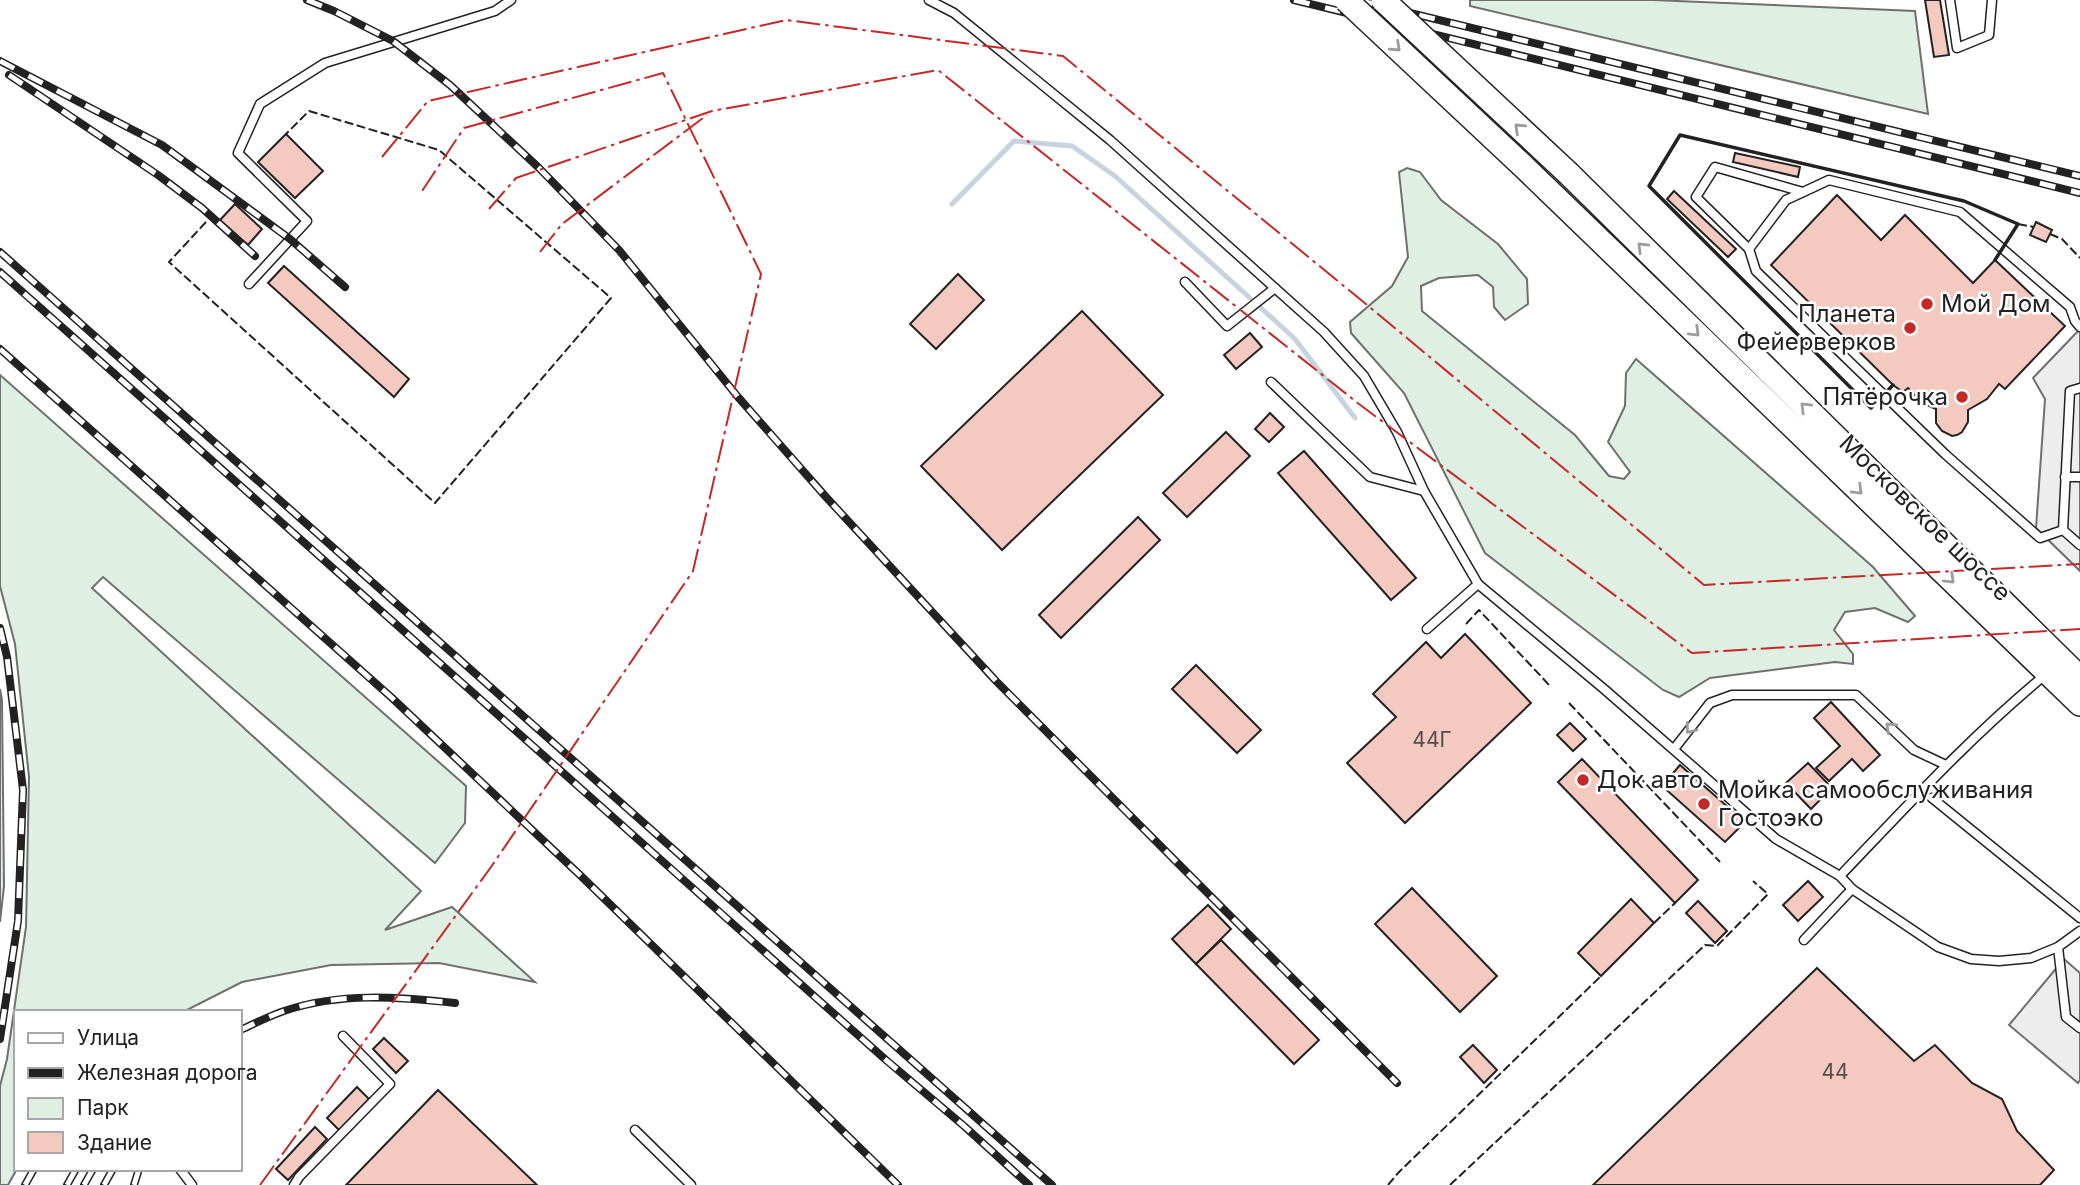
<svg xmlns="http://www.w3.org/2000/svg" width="2080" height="1185" viewBox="0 0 2080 1185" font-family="Inter,sans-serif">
	<rect width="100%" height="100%" fill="#fff"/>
	<g fill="#e0efe3" stroke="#6f6f6f" stroke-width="2">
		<polygon points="1470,0 1653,0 1915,11 1928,114 1470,6"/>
		<polygon points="1407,168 1420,172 1441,200 1498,244 1527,279 1528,304 1505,320 1494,307 1493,287 1478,275 1439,278 1421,286 1422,311 1575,435 1609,476 1624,479 1630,472 1608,442 1625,406 1626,373 1636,359 1873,567 1915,616 1908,622 1875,608 1845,612 1834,630 1853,654 1853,664 1835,662 1710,678 1679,697 1663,690 1485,553 1404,393 1351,333 1350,322 1392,286 1408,257 1399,172"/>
		<polygon points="0,375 466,786 465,823 435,863 103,577 92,588 421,891 385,930 452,907 535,982 439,963 331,965 242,982 183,1012 16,1012 17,1169 8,1185 0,1185 0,1086 7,1059 26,927 29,777 15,644 0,586"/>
		<polygon points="0,689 2,700 4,886 0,922"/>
	</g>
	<g fill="#ededed" stroke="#6f6f6f" stroke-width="2">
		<polygon points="2080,329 2080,571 2036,528 2045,399 2033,378"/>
		<polygon points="2064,959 2080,973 2080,1080 2078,1083 2009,1025"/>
	</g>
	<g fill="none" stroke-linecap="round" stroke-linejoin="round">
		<g stroke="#c7d3dd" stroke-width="5">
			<polyline points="952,204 1014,141 1072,146 1115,176 1250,298"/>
			<polyline points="1261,308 1295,339 1355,418"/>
		</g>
	</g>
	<g fill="#f3c9c0" stroke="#222" stroke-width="2">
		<polygon points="1925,0 1940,0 1949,55 1934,57"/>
		<polygon points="286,134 323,171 295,198 258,162"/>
		<polygon points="1735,153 1800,167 1798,177 1733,162"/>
		<polygon points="1674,191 1736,249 1728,257 1667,199"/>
		<polygon points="1837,195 1881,240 1905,215 1973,283 1995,260 2065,326 2005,389 1999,384 1987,399 1968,410 1968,422 1962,432 1957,435 1952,436 1942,431 1936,423 1936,409 1922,403 1908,388 1903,392 1893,385 1771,265"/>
		<polygon points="235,204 262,229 248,245 220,220"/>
		<polygon points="2036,222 2052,230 2046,242 2030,235"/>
		<polygon points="284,266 409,379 394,397 268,283"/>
		<polygon points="958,274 984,300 936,349 910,324"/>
		<polygon points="1082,311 1163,395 1002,550 921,466"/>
		<polygon points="1250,333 1262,347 1236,369 1224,355"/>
		<polygon points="1270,413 1284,427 1269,442 1255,429"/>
		<polygon points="1226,432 1250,456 1187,517 1163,493"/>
		<polygon points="1304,451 1416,578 1391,600 1278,473"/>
		<polygon points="1138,517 1160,540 1061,638 1039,615"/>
		<polygon points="1465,634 1531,703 1405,823 1347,763 1396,717 1373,694 1426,642 1441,658"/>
		<polygon points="1196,665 1261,730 1237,753 1172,689"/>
		<polygon points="1831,702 1880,755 1863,771 1852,759 1829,781 1816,768 1840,746 1814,718"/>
		<polygon points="1570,723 1586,739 1573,751 1557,735"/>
		<polygon points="1582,759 1698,880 1675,903 1558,782"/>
		<polygon points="1808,763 1832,788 1811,809 1786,783"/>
		<polygon points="1680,765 1745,822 1725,842 1662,786"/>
		<polygon points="1808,881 1823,897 1798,921 1783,905"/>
		<polygon points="1412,888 1497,976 1460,1012 1375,924"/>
		<polygon points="1631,899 1654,923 1601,976 1578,953"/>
		<polygon points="1698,901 1727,931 1715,943 1686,913"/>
		<polygon points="1208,905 1231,929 1196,964 1172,939"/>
		<polygon points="1221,940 1319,1040 1294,1064 1196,964"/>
		<polygon points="1817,968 1914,1061 1935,1045 1972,1083 2002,1099 2017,1131 2054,1170 2040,1185 1593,1185"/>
		<polygon points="384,1038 408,1061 396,1073 373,1049"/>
		<polygon points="1473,1045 1497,1070 1484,1083 1460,1057"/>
		<polygon points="357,1087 369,1099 339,1130 327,1118"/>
		<polygon points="438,1090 537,1185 346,1185"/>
		<polygon points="315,1127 327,1139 288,1180 276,1169"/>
	</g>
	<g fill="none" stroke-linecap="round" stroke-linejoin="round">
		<g stroke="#222" stroke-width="11">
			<g id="service">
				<polyline points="929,0 954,13 1110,140 1324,332 1364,376 1397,432 1424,491"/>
				<polyline points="1950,0 1957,48 1989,35 1992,0"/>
				<polyline points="1749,249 1696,197 1715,167 1803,192"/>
				<polyline points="1185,282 1227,326 1275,288"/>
				<polyline points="249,284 307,221 238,153 260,104 325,63 495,11 511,0"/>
				<polyline points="1271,382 1370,477 1424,491 1478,584 1604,689 1776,839 1840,876 1852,889 1938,947 1971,959 1999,961 2031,958 2058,947 2080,931"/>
				<polyline points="2080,388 2070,391 2063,530 2080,545"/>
				<polyline points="2065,477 2080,477"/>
				<polyline points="2063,530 2040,538 1945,454 1756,271 1749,249 1786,200 1829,180 1960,212 2070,307 2075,321 2080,327"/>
				<polyline points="1427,629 1478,584"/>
				<polyline points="1674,749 1710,703 1732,695 1856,695 1914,750 1946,765"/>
				<polyline points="1932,798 2080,918"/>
				<path d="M1840 876C1906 807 1971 736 2045 675"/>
				<polyline points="1804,940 1852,889"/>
				<polyline points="2058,947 2066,1017 2080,1028"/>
				<polyline points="635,1130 691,1185"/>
				<polyline points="180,1169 192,1185"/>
				<polyline points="294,1185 299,1177 390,1084 343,1036"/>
			</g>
		</g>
		<g stroke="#222" stroke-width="26">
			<g id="secondary">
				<polyline points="1522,165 2080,704"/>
				<polyline points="1569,174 2080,678"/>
			</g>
		</g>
		<use href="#service" stroke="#fff" stroke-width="8"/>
		<use href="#secondary" stroke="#fff" stroke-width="23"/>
		<g stroke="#222" stroke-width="8">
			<g id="rail">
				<polyline points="307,0 334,11 393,41 450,85 539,168 619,250 738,397 826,497 996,681 1397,1083"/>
				<polyline points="1294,0 2080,193"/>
				<polyline points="1357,0 2080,176"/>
				<polyline points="0,61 162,145 290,239 345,287"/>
				<polyline points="9,75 158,175 202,208 255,256"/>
				<polyline points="0,252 1052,1185"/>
				<polyline points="0,272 886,1060 964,1126 1029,1185"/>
				<polyline points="0,349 391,697 581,876 898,1185"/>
				<polyline points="0,628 7,657 23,790 18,921 0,1039"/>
				<path d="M240 1030C254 1024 269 1016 284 1011 340 992 398 997 455 1003"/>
				<polyline points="25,1185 34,1169"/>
				<polyline points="67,1185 76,1169"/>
				<polyline points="84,1185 93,1169"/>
				<polyline points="104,1185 113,1169"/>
				<polyline points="134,1185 139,1169"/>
			</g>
		</g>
		<use href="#rail" stroke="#fff" stroke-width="5" stroke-dasharray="16" stroke-linecap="butt"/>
		<g stroke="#222" stroke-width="26" stroke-linecap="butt">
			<g id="secondary-bridge">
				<polyline points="1346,0 1522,165"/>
				<polyline points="1383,0 1569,174"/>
			</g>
		</g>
		<use href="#secondary-bridge" stroke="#fff" stroke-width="23"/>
		<g stroke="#222" stroke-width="2" stroke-dasharray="9 3.5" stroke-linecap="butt">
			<polyline points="206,222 169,262 435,503 611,298 439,150 309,111 286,134"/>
			<polyline points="2018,224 2034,227"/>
			<polyline points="2050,234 2062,239 2080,258"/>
			<polyline points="1466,624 1479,610 1550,686"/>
			<polyline points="1569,703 1720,862"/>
			<polyline points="1654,923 1675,903"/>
			<polyline points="1388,1185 1399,1172 1601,976"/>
			<polyline points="1450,1185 1705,945 1717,946 1768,894 1753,881"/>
		</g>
		<polyline stroke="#222" stroke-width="3.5" points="1893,385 1871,408 1649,186 1680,135 1964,201 2018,224 1995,260"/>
		<g stroke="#c62828" stroke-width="2" stroke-dasharray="24 5 3.5 5" stroke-linecap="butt">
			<polyline points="382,157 428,101 786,20 1063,56 1378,314 1704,585 2080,564"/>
			<polyline points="489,209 516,178 712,111 938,70 1359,404 1692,653 2080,629"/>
			<polyline points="540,252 562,224 707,115"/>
			<polyline points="260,1185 491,867 693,571 761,274 663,73 464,128 420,194"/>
		</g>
	</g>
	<defs><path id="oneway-chevron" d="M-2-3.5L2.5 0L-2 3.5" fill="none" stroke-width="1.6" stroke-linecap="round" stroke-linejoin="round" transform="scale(1.75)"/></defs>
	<g stroke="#9c9c9c">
		<use href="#oneway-chevron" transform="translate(1396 47) rotate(43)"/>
		<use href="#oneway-chevron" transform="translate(1519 128) rotate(-137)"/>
		<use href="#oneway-chevron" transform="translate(1642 247) rotate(-135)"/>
		<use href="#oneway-chevron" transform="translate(1695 332) rotate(44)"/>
		<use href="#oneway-chevron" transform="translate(1805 407) rotate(-135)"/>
		<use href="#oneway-chevron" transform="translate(1858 490) rotate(44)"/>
		<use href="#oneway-chevron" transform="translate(1950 579) rotate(44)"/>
		<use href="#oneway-chevron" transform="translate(1890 727) rotate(-137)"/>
		<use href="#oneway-chevron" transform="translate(1690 729) rotate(128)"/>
	</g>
	<g fill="#c62828" stroke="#fff" stroke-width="2.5">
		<circle cx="1927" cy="304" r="7"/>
		<circle cx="1910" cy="328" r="7"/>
		<circle cx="1962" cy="397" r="7"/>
		<circle cx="1583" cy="780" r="7"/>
		<circle cx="1704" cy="804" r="7"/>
	</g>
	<g text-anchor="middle" stroke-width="5" stroke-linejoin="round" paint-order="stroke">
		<g font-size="21" fill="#564c4a">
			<text x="1432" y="747">44Г</text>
			<text x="1835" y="1079">44</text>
		</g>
		<g font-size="24" fill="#222" stroke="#fff" text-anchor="start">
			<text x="1941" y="312">Мой Дом</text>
			<text x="1896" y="322" text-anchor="end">Планета<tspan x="1896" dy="28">Фейерверков</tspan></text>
			<text x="1948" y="405" text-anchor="end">Пятёрочка</text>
			<text x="1597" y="788">Док авто</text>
			<text x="1718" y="798">Мойка самообслуживания<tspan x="1718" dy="28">Гостоэко</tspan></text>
		</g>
		<g font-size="24" fill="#222" stroke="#fff">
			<text transform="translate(1925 518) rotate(44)" y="8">Московское шоссе</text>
		</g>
	</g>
	<rect x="14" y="1010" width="228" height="161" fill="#ffffff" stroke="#a7a7a7" stroke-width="2"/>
	<rect x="28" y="1033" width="35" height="10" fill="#ffffff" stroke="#a7a7a7" stroke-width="2"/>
	<text x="77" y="1045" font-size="21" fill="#222222">Улица</text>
	<rect x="28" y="1068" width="35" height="10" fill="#222222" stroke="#a7a7a7" stroke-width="2"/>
	<text x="77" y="1080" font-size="21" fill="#222222">Железная дорога</text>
	<rect x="28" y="1098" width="35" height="21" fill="#e0efe3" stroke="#a7a7a7" stroke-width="2"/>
	<text x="77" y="1115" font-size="21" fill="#222222">Парк</text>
	<rect x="28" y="1132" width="35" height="21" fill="#f3c9c0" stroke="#a7a7a7" stroke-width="2"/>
	<text x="77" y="1150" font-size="21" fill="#222222">Здание</text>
</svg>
